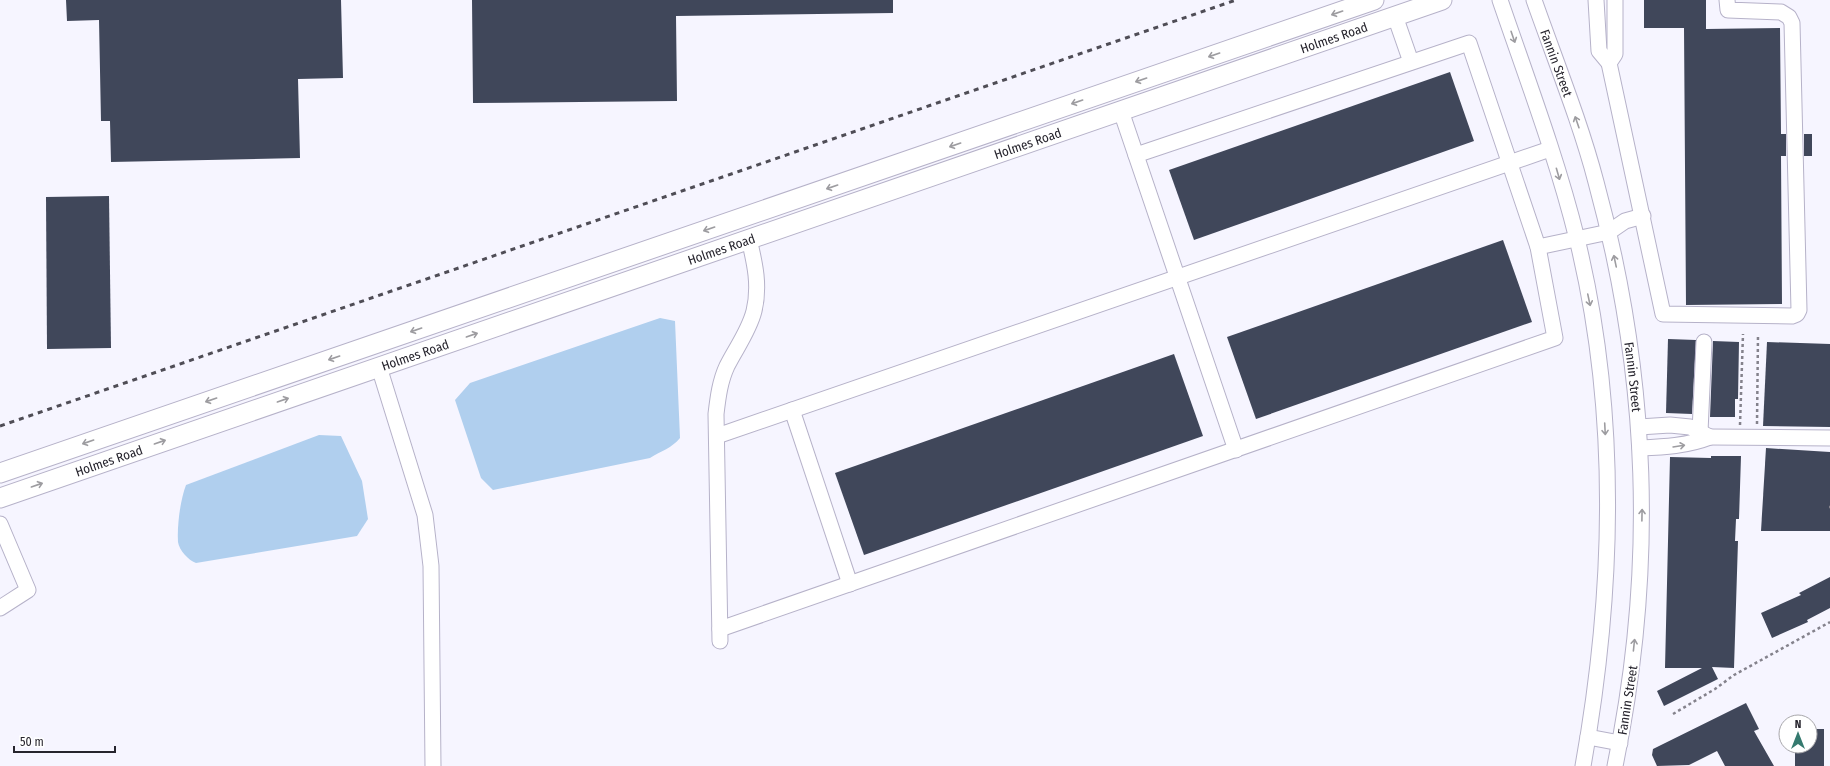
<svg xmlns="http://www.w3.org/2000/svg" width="1830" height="766" viewBox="0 0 1830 766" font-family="'Fira Sans Condensed',sans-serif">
	<rect width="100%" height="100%" fill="#f6f5ff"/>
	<g fill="#b0cfee">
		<path d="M660 318 675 321 680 438C672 448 661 451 650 458L493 490 481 478 455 400 470 383Z"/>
		<path d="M319 435 341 436 362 481 368 519 357 536 196 563C189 561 179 550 178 542 177 526 180 501 186 485Z"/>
	</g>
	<g fill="#40475a">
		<polygon points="66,0 341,0 343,78 298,79 300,158 111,162 110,121 101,121 99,20 67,21"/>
		<polygon points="472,0 893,0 893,13 676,16 677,101 473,103"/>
		<polygon points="1644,0 1706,0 1706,29 1780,28 1781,134 1786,134 1786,156 1781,156 1782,304 1686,305 1684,28 1644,28"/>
		<polygon points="1450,72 1474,141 1194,240 1169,170"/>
		<rect x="1804" y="134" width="8" height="22"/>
		<polygon points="109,196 111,348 47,349 46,197"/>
		<polygon points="1503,240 1532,322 1256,419 1227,337"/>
		<polygon points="1668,339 1696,340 1692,414 1666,413"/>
		<polygon points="1713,341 1739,342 1738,399 1735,399 1735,417 1710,417"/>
		<polygon points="1767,342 1830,344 1830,427 1763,426"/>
		<polygon points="1174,354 1203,436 864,555 835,473"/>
		<polygon points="1766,448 1830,452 1830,531 1761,531"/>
		<polygon points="1711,456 1741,456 1739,519 1736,519 1735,541 1738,541 1734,668 1712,667 1718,679 1664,706 1657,691 1702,668 1665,668 1670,457 1711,458"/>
		<polygon points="1830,577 1830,608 1807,620 1808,622 1772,638 1761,613 1801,595 1799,593"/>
		<polygon points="1746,703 1759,729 1754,731 1774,766 1725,766 1717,751 1689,765 1657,766 1652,755 1653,749"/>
		<polygon points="1810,729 1824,729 1824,766 1795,766 1795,746 1810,746"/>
	</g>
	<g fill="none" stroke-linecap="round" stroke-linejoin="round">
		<g stroke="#b6b2c9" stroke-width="17">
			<g id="minor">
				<path d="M1500 0C1527 79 1557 158 1577 239 1619 411 1614 593 1583 766"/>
				<path id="s1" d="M1534 0C1555 60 1580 121 1596 182 1649 377 1656 568 1615 766"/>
				<polyline points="1596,0 1599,51 1609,63 1663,314 1792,316 1797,314 1799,310 1792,23 1789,17 1781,12 1728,10 1727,0"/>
				<polyline points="1395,16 1411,62"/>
				<polyline points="1609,63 1615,54 1615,0"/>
				<polyline points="1121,111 1236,450"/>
				<polyline points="1538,247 1609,232 1625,221 1643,216"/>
				<polyline points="379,367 425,515 431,566 433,766"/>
				<polyline points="792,410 850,584"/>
				<path d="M1639 427 1670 425 1690 427 1710 437C1687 446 1664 447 1640 448"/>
				<polyline points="1700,432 1704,342"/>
				<polyline points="717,436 1550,149"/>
				<polyline points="1710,437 1830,438"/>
				<polyline points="0,524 28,590 0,608"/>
				<polyline points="720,629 1555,338 1538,247 1469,43 1136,155"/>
				<path d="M720 641 716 414C718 397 720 381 727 366 736 348 749 331 754 311 760 286 755 264 749 239"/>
				<polyline points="1588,737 1620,743"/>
			</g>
		</g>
		<g stroke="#b6b2c9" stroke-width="21">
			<g id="major">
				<polyline points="0,473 1374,0"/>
				<path id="s2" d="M0 498 1442 0"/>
			</g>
		</g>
		<g stroke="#84828c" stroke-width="2.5" stroke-dasharray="3 3" stroke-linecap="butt">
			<polyline points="1757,424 1758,335"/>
			<polyline points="1740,425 1743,334"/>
			<polyline points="1829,507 1830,507"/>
			<polyline points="1673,714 1715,689 1734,675 1830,622"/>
		</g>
		<use href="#minor" stroke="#fff" stroke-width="15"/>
		<use href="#major" stroke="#fff" stroke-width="19"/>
		<polyline stroke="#4f4d56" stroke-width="3" stroke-dasharray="5 5" stroke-linecap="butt" points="0,426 1236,0"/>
	</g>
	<defs><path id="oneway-shaft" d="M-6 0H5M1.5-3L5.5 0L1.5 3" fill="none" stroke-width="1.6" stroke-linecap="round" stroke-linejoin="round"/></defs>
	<g stroke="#9d9ca0">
		<use href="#oneway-shaft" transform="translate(1337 13) rotate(161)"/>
		<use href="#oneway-shaft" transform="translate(1513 37) rotate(71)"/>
		<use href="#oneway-shaft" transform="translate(1214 55) rotate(161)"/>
		<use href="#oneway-shaft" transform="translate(1141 80) rotate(161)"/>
		<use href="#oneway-shaft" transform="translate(1077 102) rotate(161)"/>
		<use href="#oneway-shaft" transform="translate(1577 122) rotate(-109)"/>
		<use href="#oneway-shaft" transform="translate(955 145) rotate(161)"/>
		<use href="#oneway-shaft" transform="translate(1558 174) rotate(74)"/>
		<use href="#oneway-shaft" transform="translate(832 187) rotate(161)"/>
		<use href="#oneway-shaft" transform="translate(709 229) rotate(161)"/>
		<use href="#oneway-shaft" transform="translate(1615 261) rotate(-102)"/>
		<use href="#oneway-shaft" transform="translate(1589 300) rotate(78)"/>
		<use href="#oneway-shaft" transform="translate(416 330) rotate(161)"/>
		<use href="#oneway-shaft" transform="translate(472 335) rotate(-19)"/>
		<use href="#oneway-shaft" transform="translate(334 358) rotate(161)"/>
		<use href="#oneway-shaft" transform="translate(211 400) rotate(161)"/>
		<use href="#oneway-shaft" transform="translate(283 400) rotate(-19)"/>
		<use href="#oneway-shaft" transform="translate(1605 429) rotate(87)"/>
		<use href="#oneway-shaft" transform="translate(88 442) rotate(161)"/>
		<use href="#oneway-shaft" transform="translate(160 442) rotate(-19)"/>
		<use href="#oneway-shaft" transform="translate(1679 446) rotate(-9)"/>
		<use href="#oneway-shaft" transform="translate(37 485) rotate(-19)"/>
		<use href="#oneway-shaft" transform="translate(1642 515) rotate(-89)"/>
		<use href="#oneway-shaft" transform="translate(1634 645) rotate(-84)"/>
	</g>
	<g text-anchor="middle" stroke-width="4" stroke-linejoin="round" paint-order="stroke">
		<g font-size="13" fill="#26242d" stroke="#fff">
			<text dy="5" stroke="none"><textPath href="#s2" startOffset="1411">Holmes Road</textPath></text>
			<text dy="5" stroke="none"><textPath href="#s1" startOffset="67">Fannin Street</textPath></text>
			<text dy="5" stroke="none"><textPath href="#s2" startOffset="1087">Holmes Road</textPath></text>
			<text dy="5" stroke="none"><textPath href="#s2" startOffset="763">Holmes Road</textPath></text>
			<text dy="5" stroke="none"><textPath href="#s2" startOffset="439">Holmes Road</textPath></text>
			<text dy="5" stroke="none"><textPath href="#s1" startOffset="391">Fannin Street</textPath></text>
			<text dy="5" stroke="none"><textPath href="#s2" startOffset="115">Holmes Road</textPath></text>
			<text transform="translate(1627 700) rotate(-81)" y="5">Fannin Street</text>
		</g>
	</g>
	<g transform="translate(1798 734)"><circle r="19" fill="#ffffff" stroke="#a8a7ab"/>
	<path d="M0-3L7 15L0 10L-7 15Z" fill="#357a6f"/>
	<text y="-6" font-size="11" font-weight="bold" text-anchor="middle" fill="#26242d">N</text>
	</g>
	<path d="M14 746v6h101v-6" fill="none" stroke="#26242d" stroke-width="2"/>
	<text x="20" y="746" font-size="12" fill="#26242d" stroke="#ffffff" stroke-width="3" paint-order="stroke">50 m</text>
</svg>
